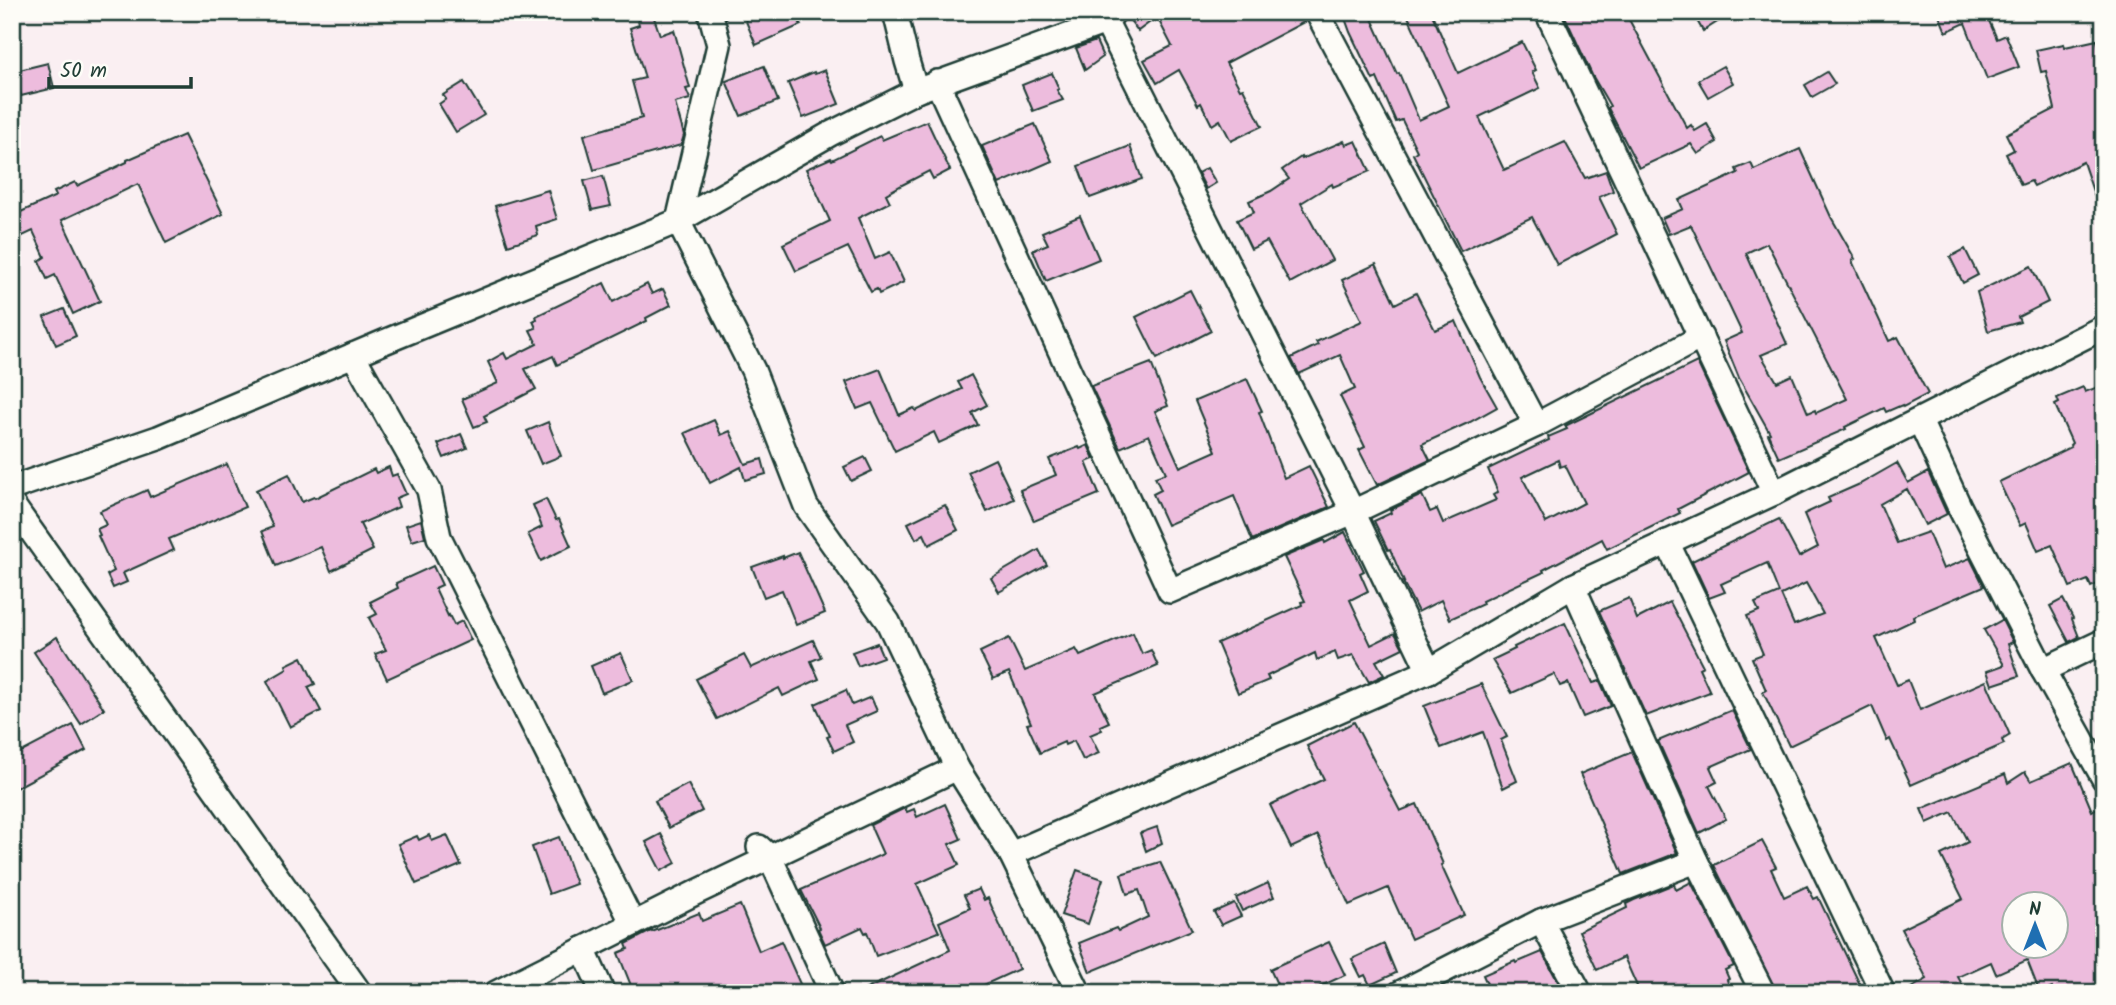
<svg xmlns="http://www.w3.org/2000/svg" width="2116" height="1005" viewBox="0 0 2116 1005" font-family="Kalam,sans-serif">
	<rect width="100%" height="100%" fill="#faeff2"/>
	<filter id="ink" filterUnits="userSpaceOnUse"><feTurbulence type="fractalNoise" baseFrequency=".0143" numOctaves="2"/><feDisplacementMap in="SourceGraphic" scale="14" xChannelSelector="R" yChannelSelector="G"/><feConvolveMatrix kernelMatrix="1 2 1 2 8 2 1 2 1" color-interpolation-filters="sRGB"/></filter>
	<g filter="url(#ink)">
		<g fill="#edbcdd" stroke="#1f3d34" stroke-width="2" fill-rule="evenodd">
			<polygon points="636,12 652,12 660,35 674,30 690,88 686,89 690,99 675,103 684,135 681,145 594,170 584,135 642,118 632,81 645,78 630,28 639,25"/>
			<polygon points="742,12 795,12 801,25 756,45"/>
			<polygon points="1138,12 1303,12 1306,21 1226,63 1240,89 1243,88 1262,126 1231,141 1220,120 1212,125 1201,103 1198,105 1179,70 1157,83 1144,60 1172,46 1157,17 1138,31 1129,19"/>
			<polygon points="1361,12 1369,12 1397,74 1399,73 1419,120 1449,106 1406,12 1431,12 1458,73 1522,42 1536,70 1532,72 1540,88 1479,117 1504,170 1565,142 1585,178 1606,171 1613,191 1599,197 1617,234 1557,265 1532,217 1461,251 1413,154 1417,151 1402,120 1396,122 1377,78 1373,80 1350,32 1345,18"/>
			<polygon points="1563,12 1625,12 1687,128 1691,125 1695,131 1707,124 1717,142 1698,154 1691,144 1639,168 1608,108 1610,106 1592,75"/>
			<polygon points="1692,12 1733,12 1703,31"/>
			<polygon points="1938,12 1990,12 1986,14 1997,39 2006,35 2019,67 1987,79 1965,23 1946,32"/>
			<polygon points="2097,40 2104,70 2104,215 2101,215 2083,162 2034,186 2031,181 2021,185 2006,154 2014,150 2006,134 2055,109 2046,71 2041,72 2036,50 2064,44 2065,47"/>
			<polygon points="1096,41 1103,57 1085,70 1076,48"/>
			<polygon points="48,63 54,88 21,96 15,71"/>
			<polygon points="764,66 778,101 741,116 726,81"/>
			<polygon points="1723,66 1733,83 1708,97 1698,80"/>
			<polygon points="825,70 839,104 803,118 788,83 814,72 815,74"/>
			<polygon points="1827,72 1835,84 1812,97 1805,85"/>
			<polygon points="1052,73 1059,89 1057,90 1063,100 1033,111 1022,85"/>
			<polygon points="464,82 484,115 456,132 439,104 446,99 443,95"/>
			<polygon points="927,121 950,170 933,179 929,171 902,185 886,194 890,202 858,218 875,259 890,252 904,282 879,294 877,289 871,292 848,247 796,271 783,244 830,221 806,169 831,158 832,160 880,136 882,140"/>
			<polygon points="1035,124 1052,161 999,184 982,146"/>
			<polygon points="184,135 223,214 166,243 138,184 62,220 100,301 73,314 55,275 47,279 39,261 45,257 33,231 12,241 12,216 56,196 54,192 75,182 77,186 127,162 127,160"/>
			<polygon points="1344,141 1346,145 1356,141 1370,171 1333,187 1332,184 1301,203 1332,260 1290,283 1267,241 1251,249 1237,220 1254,212 1249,201 1271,191 1289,179 1282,170 1301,157 1302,159"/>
			<polygon points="1130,146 1142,179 1090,198 1078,166"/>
			<path d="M1800 149 1831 217 1855 259 1852 261 1889 341 1898 337 1928 394 1903 407 1902 405 1886 412 1884 408 1845 427 1846 429 1779 458 1768 434 1770 433 1739 378 1724 341 1742 333 1691 225 1669 234 1662 218 1683 209 1679 200 1738 173 1736 169 1751 163 1754 170ZM1767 243 1847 399 1816 413 1815 410 1808 413 1792 375 1777 382 1761 355 1787 344 1746 253Z"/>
			<polygon points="1207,168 1216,183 1206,189 1198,173"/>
			<polygon points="603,176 611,206 592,210 584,181"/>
			<polygon points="548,190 557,219 536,226 538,235 508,245 495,206"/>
			<polygon points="1080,216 1099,259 1046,281 1033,250 1048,244 1042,232"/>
			<polygon points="1965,249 1978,275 1963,283 1950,257"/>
			<polygon points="1376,264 1395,304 1416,293 1435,330 1456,321 1480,377 1497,407 1470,422 1422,444 1430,460 1377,485 1359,450 1365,447 1340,396 1355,389 1340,355 1299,374 1291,358 1318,345 1316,342 1362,321 1342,280"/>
			<polygon points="2031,266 2048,302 2018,317 2020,322 1988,331 1977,292"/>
			<polygon points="604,283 613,302 647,284 652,294 663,289 671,305 646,318 647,321 557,365 553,356 525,369 536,389 484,416 487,422 474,427 462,399 498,383 488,362 504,353 507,359 537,344 530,330 536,328 533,321 537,319 536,316"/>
			<polygon points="1190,290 1211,331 1157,359 1136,317"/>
			<polygon points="64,309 76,336 56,345 44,317"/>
			<path d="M1697 362 1749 472 1678 509 1680 513 1607 549 1602 539 1543 570 1544 572 1482 601 1483 604 1450 619 1441 600 1418 612 1403 582H1404L1390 549 1388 550 1374 521 1391 513 1390 510 1422 495 1430 512 1437 509 1443 523 1496 500 1493 495 1498 492 1488 469 1549 440 1548 437 1567 429 1565 426ZM1558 460 1560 467 1565 465 1584 503 1546 523 1522 477Z"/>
			<polygon points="1151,363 1168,406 1155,411 1180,467 1216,451 1195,401 1247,379 1262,411 1259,412 1284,478 1309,466 1329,507 1252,540 1234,496 1167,525 1153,494 1161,490 1155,477 1166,473 1149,435 1120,448 1091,386"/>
			<polygon points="880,369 899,415 914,408 916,411 962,389 958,382 971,375 987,405 972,413 978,425 939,443 934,432 895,451 872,403 857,409 846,382"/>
			<polygon points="2083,387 2085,392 2098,387 2104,404 2104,581 2091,587 2088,580 2070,587 2052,545 2038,551 2026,523 2020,526 1999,482 2071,447 2070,445 2072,443 2055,405 2059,403 2057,398"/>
			<polygon points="714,420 721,435 730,431 745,464 762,459 766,474 745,480 741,467 710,483 685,433"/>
			<polygon points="548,422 561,456 541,464 527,431"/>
			<polygon points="461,434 467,448 444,458 438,444"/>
			<polygon points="1088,445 1094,459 1086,462 1099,494 1034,521 1020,490 1056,475 1049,459 1079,447 1080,449"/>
			<polygon points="865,457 872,471 851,481 844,467"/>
			<polygon points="995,459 1014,499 987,512 968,472"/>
			<path d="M1897 463 1908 483 1928 472 1947 514 1925 525 1907 489 1880 504 1897 543 1928 532 1943 569 1970 558 1984 586 1913 616 1914 620 1876 638 1897 685 1908 680 1920 710 1986 681 2010 735 2002 740 2004 744 1911 785 1890 739 1887 741 1872 706 1789 746 1763 692 1766 690 1752 658 1763 654 1747 616 1759 611 1755 603 1779 593 1767 563 1721 584 1725 592 1709 598 1692 561 1779 519 1799 557 1818 547 1804 514 1830 502 1828 498 1860 484ZM1806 583 1823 614 1794 625 1781 595Z"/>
			<polygon points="227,464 245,507 169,539 174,550 123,573 127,582 113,588 107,575 114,571 98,536 100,535 97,529 106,525 100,511 147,490 150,497"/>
			<polygon points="389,467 392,476 397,474 406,494 396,498 399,507 360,524 373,550 331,571 321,547 276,566 262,531 273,527 256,490 289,474 302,502 314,497 315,498 374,469 376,473"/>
			<polygon points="546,499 556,520 559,519 571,546 541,561 528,534 542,527 533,505"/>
			<polygon points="945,505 958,530 929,545 924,534 916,539 908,523"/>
			<polygon points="421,520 425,537 412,541 406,525"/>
			<polygon points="1345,532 1364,571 1360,573 1368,591 1350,600 1371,645 1395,633 1403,648 1376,661 1384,675 1369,682 1353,655 1338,660 1335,652 1317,660 1315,653 1267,676 1269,680 1238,693 1217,643 1302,605 1301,602 1305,601 1284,557 1324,540 1325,543"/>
			<polygon points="1039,550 1047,565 999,592 991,578"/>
			<polygon points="798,552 825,613 796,625 782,590 764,597 752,567 783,556 783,558"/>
			<polygon points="433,566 442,585 435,588 448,616 449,615 454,625 462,621 471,640 387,679 375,654 386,650 369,618 377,614 370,602 398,588 396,583"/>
			<polygon points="1629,598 1637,619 1670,602 1703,666 1699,668 1710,692 1646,716 1599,611"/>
			<polygon points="2063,599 2073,618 2072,619 2079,637 2069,642 2050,606"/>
			<polygon points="2002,620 2013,642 2008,644 2019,676 1992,685 1987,671 2004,665 1984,630"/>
			<polygon points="1565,623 1593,683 1600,681 1611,706 1583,717 1568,683 1560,686 1554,674 1512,693 1492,660 1515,649 1514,647"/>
			<polygon points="1133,633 1142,654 1151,650 1158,666 1095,693 1109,722 1100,726 1102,730 1090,735 1099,753 1083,760 1074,741 1065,745 1064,742 1040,753 1027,724 1031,723 1009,672 993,679 980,652 1009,638 1025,671 1076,649 1080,656"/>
			<polygon points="57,637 104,709 81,724 34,652"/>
			<polygon points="813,640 821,657 811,661 819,679 783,696 779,688 717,719 696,679 744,655 751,668"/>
			<polygon points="877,643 883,657 858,666 852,652"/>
			<polygon points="621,653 633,680 602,693 591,666"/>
			<polygon points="302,657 315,684 308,687 321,711 290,727 267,681 287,669 286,665"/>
			<polygon points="1481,684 1507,737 1501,740 1517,781 1503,788 1483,732 1441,748 1424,706"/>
			<polygon points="846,690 852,705 871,697 877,711 845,725 853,742 834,751 827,737 830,736 815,704"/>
			<polygon points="1732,710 1751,749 1710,767 1717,782 1709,786 1726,819 1699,833 1658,741"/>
			<polygon points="1354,722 1400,811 1417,804 1443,864 1441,865 1464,915 1411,939 1388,888 1349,905 1318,835 1291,848 1270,805 1324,779 1307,746"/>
			<polygon points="73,725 86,750 12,790 12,757"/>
			<polygon points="1632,752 1677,853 1623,874 1580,774"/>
			<path d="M2072 763 2092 811 2099 807 2104 816V993H2054L2052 988 2040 993 2027 960 1996 974 1991 962 1958 977 1967 993H1902L1927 979 1901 929 1963 899 1941 855 1968 842 1952 812 1927 823 1921 809 2005 774 2008 783 2025 772 2031 781ZM2014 904H2056V946H2014L2005 922 2014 917Z"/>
			<polygon points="688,784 702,811 669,828 655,801"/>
			<polygon points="945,804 961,839 949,844 959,865 917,884 939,932 876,956 867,932 865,933 862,927 825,944 818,929 820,928 801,890 883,854 870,825 905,808 907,812 914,809 917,817"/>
			<polygon points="1157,827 1162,843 1146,851 1140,833"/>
			<polygon points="661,834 676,863 661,871 646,842"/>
			<polygon points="429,835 432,841 447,835 461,865 416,884 398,844 417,836 419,840"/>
			<polygon points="559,837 576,884 549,894 532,847"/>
			<polygon points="1762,841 1776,867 1771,869 1784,897 1807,886 1814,899 1818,897 1864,993 1777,993 1714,865"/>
			<polygon points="1160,862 1192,930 1090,972 1079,943 1116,928 1118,931 1148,917 1139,890 1127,894 1121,874"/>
			<polygon points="1077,870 1103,879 1088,924 1061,915"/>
			<polygon points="1691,882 1734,966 1725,970 1729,979 1727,980 1732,993 1640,993 1624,957 1597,970 1579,931 1627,908 1626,904 1634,900 1674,884 1676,890"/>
			<polygon points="1268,883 1274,897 1242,911 1236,898"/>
			<polygon points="979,889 984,900 988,898 1019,969 975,989 977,993 858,993 950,950 939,922 970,908 964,895"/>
			<polygon points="1234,903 1241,916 1221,925 1214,912"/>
			<polygon points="740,905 759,951 781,941 804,993 634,993 618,953 628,949 626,944 651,931 652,932 699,913 702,921"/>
			<polygon points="1329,942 1345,975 1306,993 1281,993 1270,969"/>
			<polygon points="1384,944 1396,973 1370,985 1365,975 1361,977 1352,959"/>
			<polygon points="1542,952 1564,993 1491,993 1483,975 1515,961 1516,963"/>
		</g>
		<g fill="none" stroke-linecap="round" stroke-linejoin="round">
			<g stroke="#1f3d34" stroke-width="28">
				<g id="minor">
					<polyline points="710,12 719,45 678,221 753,370 806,506 888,622 957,768 1011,854 1079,993"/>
					<polyline points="895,12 907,61 916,91"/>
					<polyline points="1317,12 1536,425"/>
					<polyline points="1547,12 1774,493"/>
					<polyline points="1106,22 1353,512 1429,671"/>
					<polyline points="937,82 1170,591 1353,512 1536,425 1701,337"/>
					<polyline points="353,355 429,490 439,537 633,924"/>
					<polyline points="1920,421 1960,508 2043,670"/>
					<polyline points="12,488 158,438 384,342 678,221 830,134 916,91 1106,22 1114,12"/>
					<polyline points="12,504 360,993"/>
					<polyline points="1667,542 1883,993"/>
					<polyline points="1573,586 1696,861 1763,993"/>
					<polyline points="2104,641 2043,670 2104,779"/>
					<polyline points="759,847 770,857 832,993"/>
					<polyline points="1011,854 1429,671 1573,586 1774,493 2104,327"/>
					<polyline points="1541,921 1580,993"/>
					<polyline points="583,949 603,993"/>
					<polyline points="496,993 695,893 957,768"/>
					<polyline points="1400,993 1541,921 1696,861"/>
				</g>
			</g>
			<use href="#minor" stroke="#fdfcf7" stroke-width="23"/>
		</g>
	</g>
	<rect width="2116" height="1005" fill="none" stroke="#fdfcf7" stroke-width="42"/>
	<rect x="21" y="21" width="2074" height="963" fill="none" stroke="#1f3d34" stroke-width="2.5" filter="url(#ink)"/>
	<g transform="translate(2035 925)"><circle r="33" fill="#fdfcf7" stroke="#a4b0a9" stroke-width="2"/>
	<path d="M0-5L12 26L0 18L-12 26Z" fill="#1f6fb2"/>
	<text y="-10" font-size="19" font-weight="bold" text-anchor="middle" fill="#1f3d34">N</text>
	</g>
	<path d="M49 77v10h142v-10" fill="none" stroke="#1f3d34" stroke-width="3.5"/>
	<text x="60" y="77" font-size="21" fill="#1f3d34" stroke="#fdfcf7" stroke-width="5" paint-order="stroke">50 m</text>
</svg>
